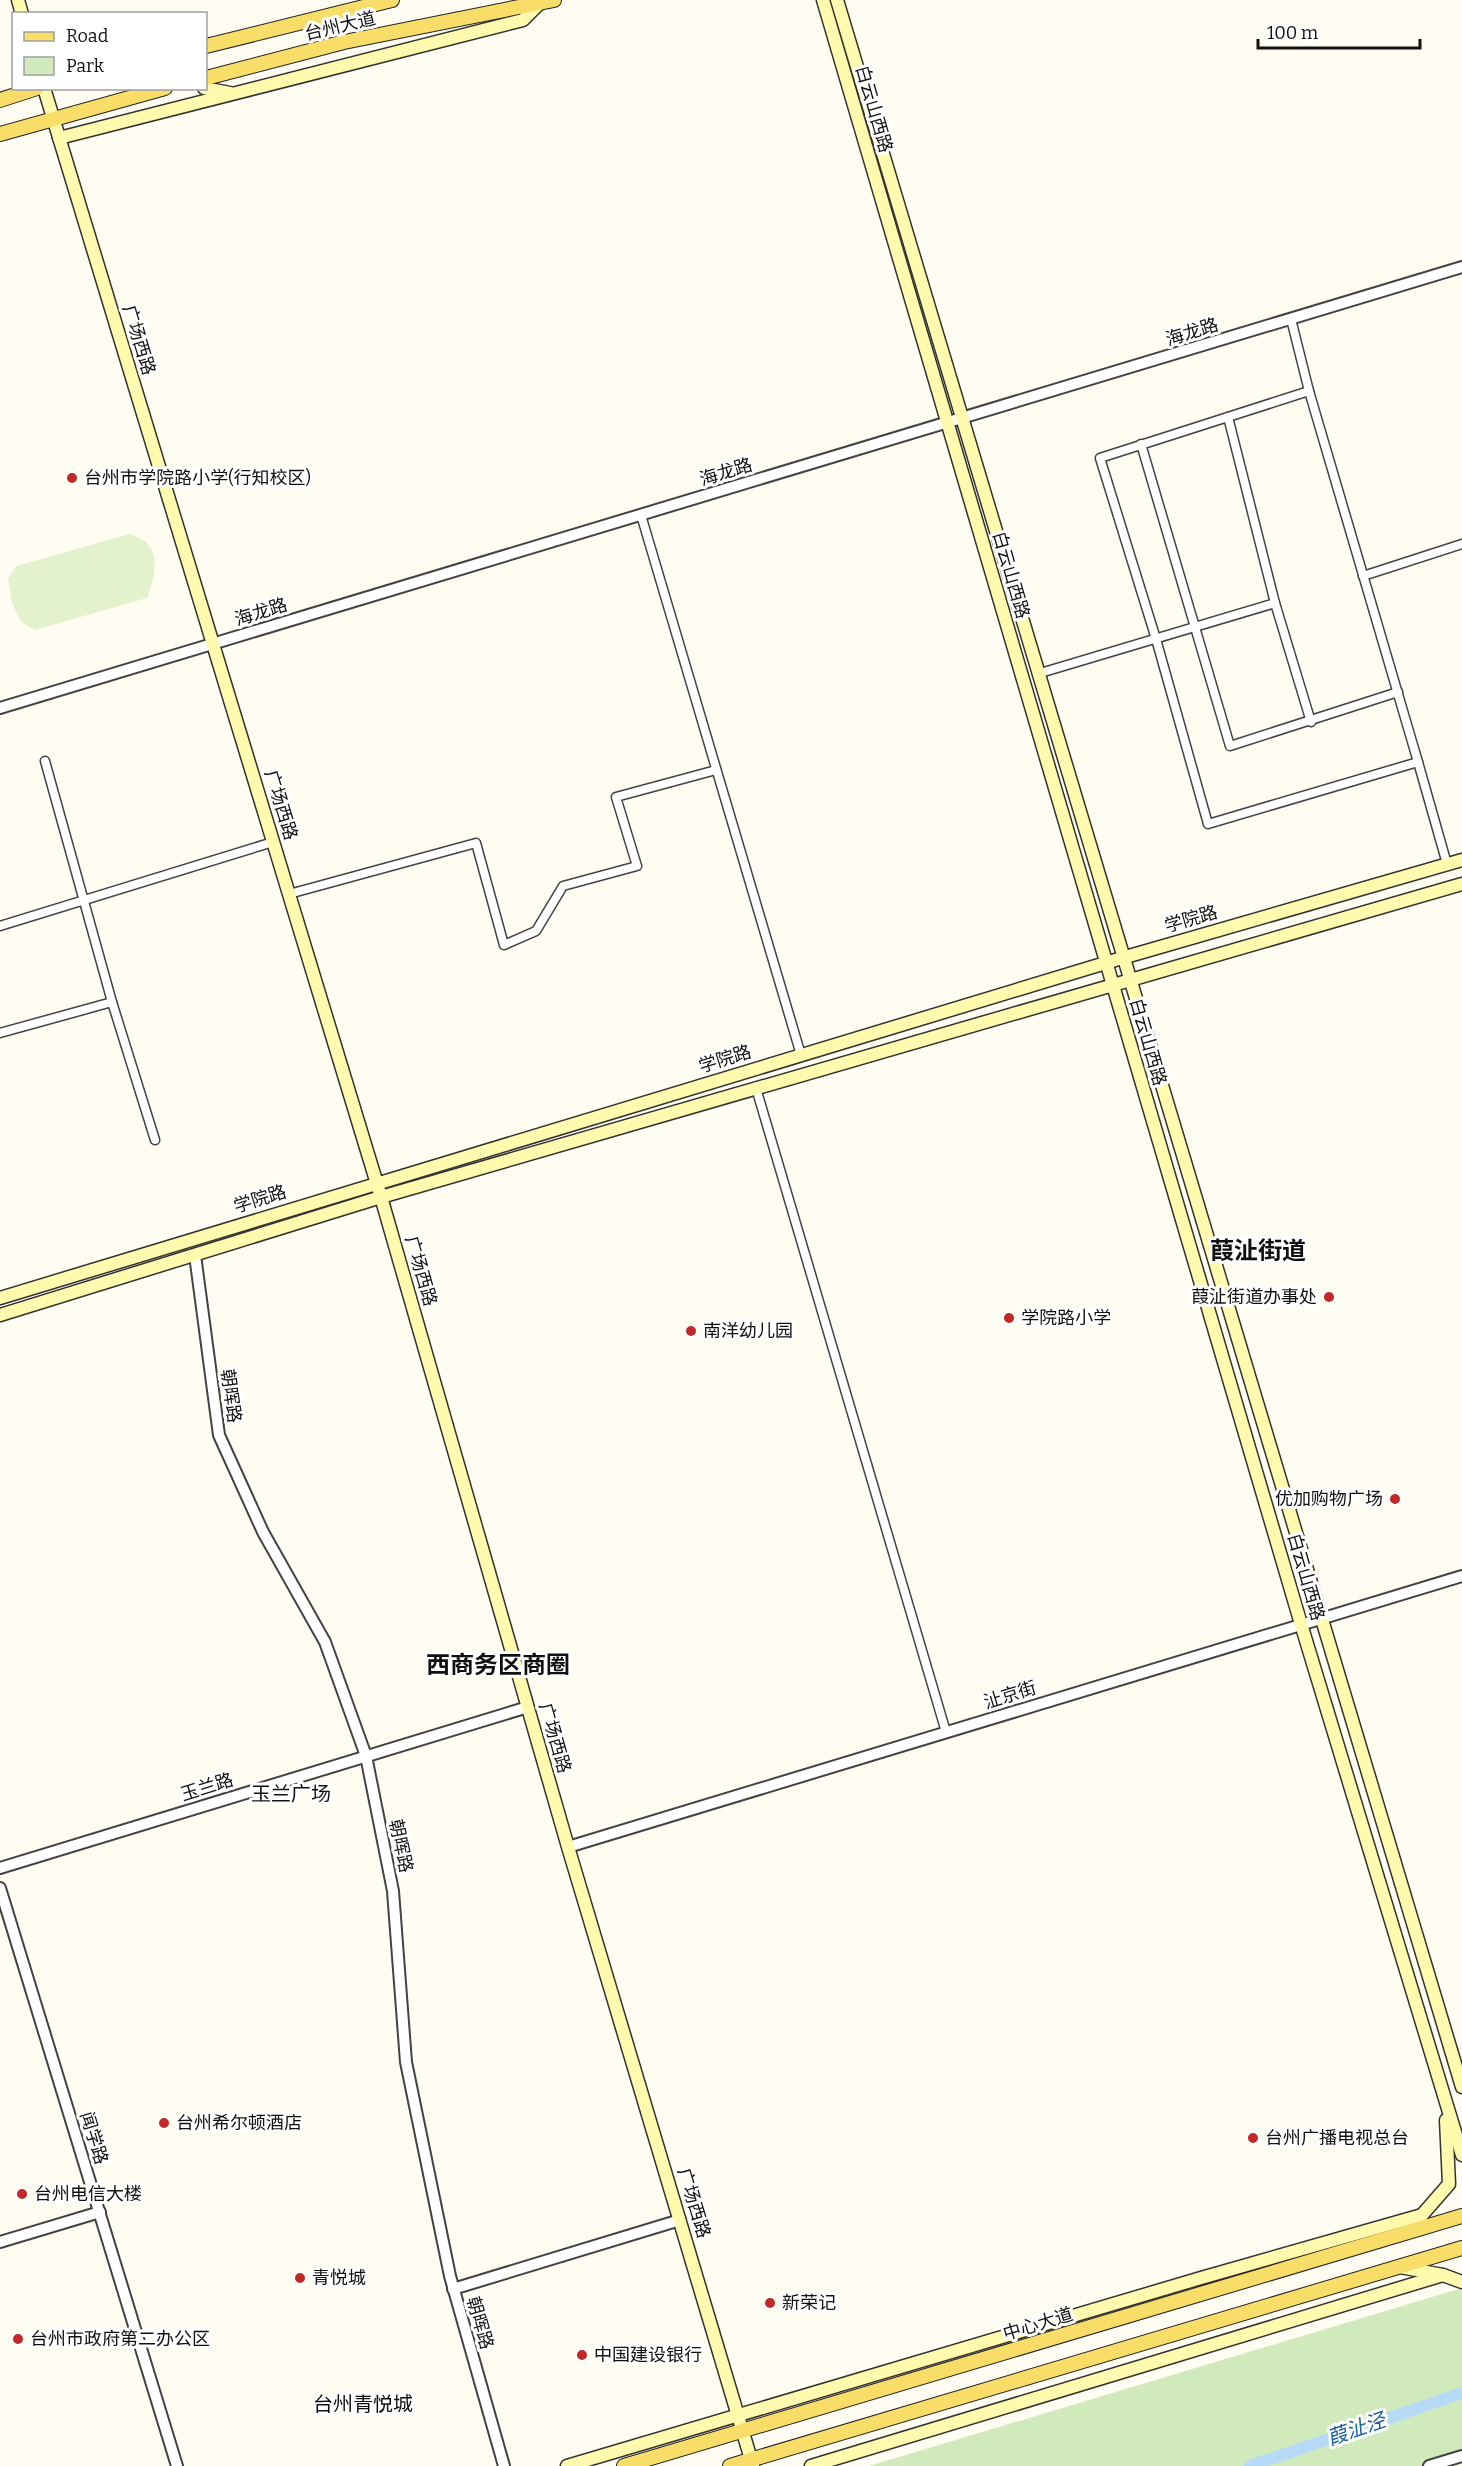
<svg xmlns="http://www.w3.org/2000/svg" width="1462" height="2466" viewBox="0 0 1462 2466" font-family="Bitter,'Noto Sans SC',serif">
	<rect width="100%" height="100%" fill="#fffdf2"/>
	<polygon fill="#d1eabb" points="1462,2288 1462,2456 1429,2466 869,2466"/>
	<path fill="#e3f1cd" d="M130 534C135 536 143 539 147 543 161 558 153 582 147 598L35 630 21 622 12 603 8 579 16 566Z"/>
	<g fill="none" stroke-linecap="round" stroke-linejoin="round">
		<polyline stroke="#b7dbf6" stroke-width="12" points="1250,2466 1462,2393"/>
		<g stroke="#434343" stroke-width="11">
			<g id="minor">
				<polyline points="1291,319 1309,391 1418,762"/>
				<polyline points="1309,391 1100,458 1156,639 1208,824 1418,762 1447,864"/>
				<polyline points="1228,417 1275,603 1311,722"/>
				<polyline points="1141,444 1230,746 1398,692"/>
				<polyline points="641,515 801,1055"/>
				<polyline points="1363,576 1462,544"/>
				<polyline points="1037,674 1275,603"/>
				<polyline points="45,761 112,1002 155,1140"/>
				<polyline points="289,894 476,843 504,945 536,931 563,886 637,866 616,797 716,770"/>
				<polyline points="0,926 273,842"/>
				<polyline points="0,1033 112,1002"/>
				<polyline points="756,1088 946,1732"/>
			</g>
		</g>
		<g stroke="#434343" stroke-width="14">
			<g id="tertiary">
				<polyline points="0,708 1462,267"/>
				<polyline points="195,1255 219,1435 263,1532 325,1642 366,1756 393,1891 406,2062 450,2276 504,2466"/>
				<polyline points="568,1847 1462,1576"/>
				<polyline points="0,1868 528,1707"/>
				<polyline points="0,1888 177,2466"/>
				<polyline points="0,2242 100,2212"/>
				<polyline points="453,2289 680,2220"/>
				<polyline points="1429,2466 1462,2456"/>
			</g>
		</g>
		<g stroke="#323232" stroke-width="15">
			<g id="secondary">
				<polyline points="18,0 22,14"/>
				<polyline points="823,0 1301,1624 1462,2155"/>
				<polyline points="837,0 1462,2087"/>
				<polyline points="44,88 381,1197 568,1847 753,2466"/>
				<polyline points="204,88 230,93"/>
				<polyline points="59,138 523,20 540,3"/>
				<polyline points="0,1298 1122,958 1462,860"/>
				<polyline points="0,1315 381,1197 1462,884"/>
				<polyline points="1416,2219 1422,2215 1449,2184 1446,2120"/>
				<polyline points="1400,2267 1443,2275 1462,2282"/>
				<polyline points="567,2466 1201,2278 1422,2215"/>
				<polyline points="811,2466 1443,2275"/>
			</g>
		</g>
		<g stroke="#212121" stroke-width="16">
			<g id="primary">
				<polyline points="206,46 392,0"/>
				<polyline points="206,78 344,42 554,0"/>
				<polyline points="0,100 37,88"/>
				<polyline points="0,134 165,88"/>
				<polyline points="624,2466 1462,2216"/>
				<polyline points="730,2466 1462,2248"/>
			</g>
		</g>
		<use href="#minor" stroke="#fff" stroke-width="8"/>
		<use href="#tertiary" stroke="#fff" stroke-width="10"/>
		<use href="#secondary" stroke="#fffaad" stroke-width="12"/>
		<use href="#primary" stroke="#f8dd69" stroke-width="14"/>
	</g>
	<g fill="#c12826" stroke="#fff" stroke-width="2">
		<circle cx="72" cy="478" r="6"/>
		<circle cx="1329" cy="1297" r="6"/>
		<circle cx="1009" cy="1318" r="6"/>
		<circle cx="691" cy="1331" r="6"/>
		<circle cx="1395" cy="1499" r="6"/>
		<circle cx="164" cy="2123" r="6"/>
		<circle cx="1253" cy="2138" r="6"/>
		<circle cx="22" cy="2194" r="6"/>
		<circle cx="300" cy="2278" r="6"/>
		<circle cx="770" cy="2303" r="6"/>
		<circle cx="18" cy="2339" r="6"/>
		<circle cx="582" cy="2355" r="6"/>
	</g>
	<g text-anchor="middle" stroke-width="6" stroke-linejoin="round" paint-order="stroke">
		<g font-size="18" fill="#101010" stroke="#fff">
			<text transform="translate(340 26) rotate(-13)" y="6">台州大道</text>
			<text transform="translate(874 109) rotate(74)" y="6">白云山西路</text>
			<text transform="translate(1192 332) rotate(-17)" y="6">海龙路</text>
			<text transform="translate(139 340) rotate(73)" y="6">广场西路</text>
			<text transform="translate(726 472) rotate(-17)" y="6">海龙路</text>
			<text transform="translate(1011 575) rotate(74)" y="6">白云山西路</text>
			<text transform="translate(261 612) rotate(-17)" y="6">海龙路</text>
			<text transform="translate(281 805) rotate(73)" y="6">广场西路</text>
			<text transform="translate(1191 919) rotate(-16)" y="6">学院路</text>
			<text transform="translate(1148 1042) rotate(74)" y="6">白云山西路</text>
			<text transform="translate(725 1059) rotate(-17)" y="6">学院路</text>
			<text transform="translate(260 1199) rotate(-17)" y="6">学院路</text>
			<text transform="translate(421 1271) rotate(74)" y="6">广场西路</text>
			<text transform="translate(231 1396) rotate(82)" y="6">朝晖路</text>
			<text transform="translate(1306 1577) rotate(74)" y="6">白云山西路</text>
			<text transform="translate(1010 1695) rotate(-17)" y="6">沚京街</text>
			<text transform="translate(555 1738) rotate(74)" y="6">广场西路</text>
			<text transform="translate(207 1787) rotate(-17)" y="6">玉兰路</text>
			<text transform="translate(401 1846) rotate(78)" y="6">朝晖路</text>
			<text transform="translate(94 2138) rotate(73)" y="6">闻学路</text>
			<text transform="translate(694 2203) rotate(73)" y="6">广场西路</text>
			<text transform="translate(480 2323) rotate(74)" y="6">朝晖路</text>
			<text transform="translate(1038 2324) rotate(-17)" y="6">中心大道</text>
		</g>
		<g font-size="18" fill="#101010" stroke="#fff" text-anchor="start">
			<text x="84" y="484">台州市学院路小学(行知校区)</text>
			<text x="1317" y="1303" text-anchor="end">葭沚街道办事处</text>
			<text x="1021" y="1324">学院路小学</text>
			<text x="703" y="1337">南洋幼儿园</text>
			<text x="1383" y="1505" text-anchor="end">优加购物广场</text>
			<text x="176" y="2129">台州希尔顿酒店</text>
			<text x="1265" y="2144">台州广播电视总台</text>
			<text x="34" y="2200">台州电信大楼</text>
			<text x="312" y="2284">青悦城</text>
			<text x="782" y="2309">新荣记</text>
			<text x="30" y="2345">台州市政府第二办公区</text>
			<text x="594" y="2361">中国建设银行</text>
		</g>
		<g font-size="20" fill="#101010" stroke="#fff">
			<text x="291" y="1801">玉兰广场</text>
			<text x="363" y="2411">台州青悦城</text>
		</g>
		<g font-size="20" font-style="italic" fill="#175ea3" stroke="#fff">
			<text transform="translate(1356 2429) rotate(-19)" y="7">葭沚泾</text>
		</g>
		<g font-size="24" font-weight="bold" fill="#101010" stroke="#fff">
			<text x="1258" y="1259">葭沚街道</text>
			<text x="498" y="1673">西商务区商圈</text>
		</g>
	</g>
	<rect x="12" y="12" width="195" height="78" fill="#ffffff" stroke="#9f9f9f" stroke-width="1.5"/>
	<rect x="24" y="32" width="30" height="9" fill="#f8dd69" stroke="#9f9f9f" stroke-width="1.5"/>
	<text x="66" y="42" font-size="18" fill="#101010">Road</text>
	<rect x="24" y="57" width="30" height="18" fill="#d1eabb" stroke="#9f9f9f" stroke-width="1.5"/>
	<text x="66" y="72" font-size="18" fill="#101010">Park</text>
	<path d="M1258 39v9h162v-9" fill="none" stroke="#101010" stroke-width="3"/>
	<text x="1267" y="39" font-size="18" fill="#101010" stroke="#ffffff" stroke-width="4.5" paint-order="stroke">100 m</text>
</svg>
